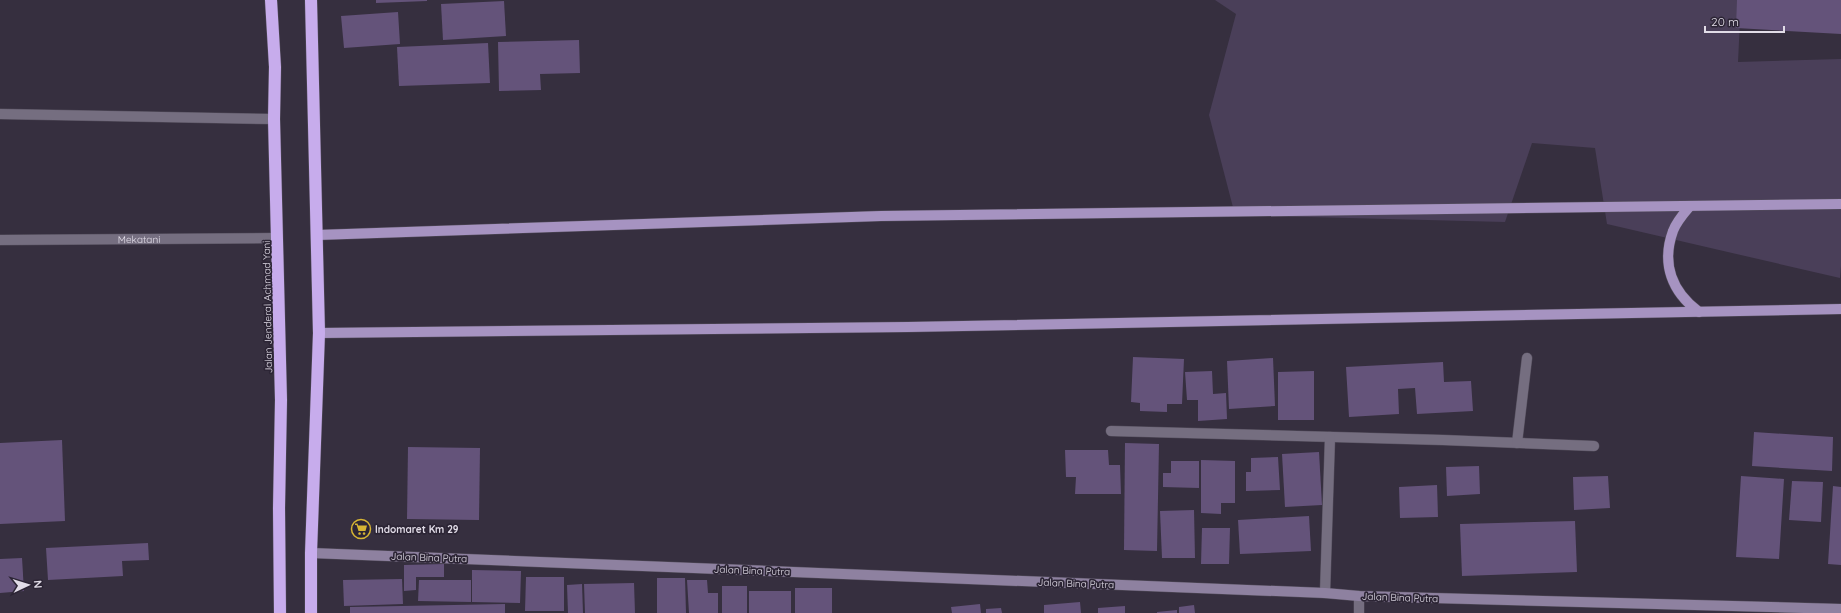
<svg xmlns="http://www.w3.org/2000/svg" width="1841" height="613" viewBox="0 0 1841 613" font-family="Quicksand,sans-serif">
	<rect width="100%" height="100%" fill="#362f3f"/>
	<polygon fill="#4a3f59" points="1215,0 1741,0 1738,62 1841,59 1841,266 1840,278 1607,224 1595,148 1532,143 1505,222 1235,215 1209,115 1236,14"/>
	<g fill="#64537a">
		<polygon points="376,0 427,0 427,1 376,3"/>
		<polygon points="1737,0 1841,0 1841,34 1736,28"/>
		<polygon points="504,1 506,36 443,40 441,4"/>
		<polygon points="398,12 400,44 344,48 341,16"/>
		<polygon points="579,40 580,73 540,74 541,90 499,91 498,42"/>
		<polygon points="488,43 490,83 399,86 397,47"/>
		<polygon points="1133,357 1184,359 1182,404 1167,404 1167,412 1140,411 1140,403 1131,402"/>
		<polygon points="1273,358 1275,406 1229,409 1227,361"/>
		<polygon points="1443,362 1444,382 1471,381 1473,411 1417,414 1415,388 1398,389 1399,414 1349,417 1346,367"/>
		<polygon points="1212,371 1213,394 1226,393 1227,419 1198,421 1198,400 1187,400 1185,372"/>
		<polygon points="1314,371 1314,420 1278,420 1278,372"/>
		<polygon points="1754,432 1833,437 1832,471 1752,466"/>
		<polygon points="62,440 65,521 0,524 0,443"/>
		<polygon points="1125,443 1159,444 1157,551 1124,550"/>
		<polygon points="408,447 480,448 479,520 407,519"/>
		<polygon points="1065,450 1108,450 1109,465 1120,465 1121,494 1075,494 1076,477 1066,477"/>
		<polygon points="1319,452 1322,505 1285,507 1282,454"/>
		<polygon points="1278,457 1280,490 1246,491 1246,472 1251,472 1251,458"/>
		<polygon points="1201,460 1235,461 1235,503 1221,503 1221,514 1201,513"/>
		<polygon points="1171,461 1199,461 1199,488 1163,487 1163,473 1171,473"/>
		<polygon points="1479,466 1480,494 1447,496 1446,467"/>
		<polygon points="1608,476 1610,508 1574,510 1573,477"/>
		<polygon points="1741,476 1784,479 1779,559 1736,557"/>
		<polygon points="1792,481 1823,482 1821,522 1789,520"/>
		<polygon points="1437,485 1438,517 1400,518 1399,487"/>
		<polygon points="1833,486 1841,487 1841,565 1828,564"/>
		<polygon points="1194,510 1195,558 1162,558 1160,511"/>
		<polygon points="1309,516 1311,551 1240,554 1238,520"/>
		<polygon points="1575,521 1577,572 1462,576 1460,524"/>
		<polygon points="1202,528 1230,528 1229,564 1201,564"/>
		<polygon points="148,543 149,560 122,561 123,576 48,580 46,548"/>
		<polygon points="22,558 24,591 0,593 0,559"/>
		<polygon points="444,564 444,577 416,577 416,590 404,591 404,565"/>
		<polygon points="472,570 521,571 520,603 472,602"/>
		<polygon points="526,577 564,577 564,611 525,611"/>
		<polygon points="657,578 685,578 686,613 657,613"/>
		<polygon points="402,579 403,604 344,606 343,580"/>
		<polygon points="419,580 471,580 471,602 418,601"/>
		<polygon points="687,580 707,580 708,593 718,593 718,613 689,613"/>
		<polygon points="634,583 635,613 585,613 584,584"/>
		<polygon points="582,584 583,613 568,613 567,585"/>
		<rect x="722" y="586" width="25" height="27"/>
		<rect x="795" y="588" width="37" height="25"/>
		<rect x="749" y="591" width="42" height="22"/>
		<polygon points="1080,602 1081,613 1044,613 1044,605"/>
		<polygon points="505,604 505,613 350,613 350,607"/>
		<polygon points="980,604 981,613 952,613 951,607"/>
		<polygon points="1194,605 1195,613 1179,613 1179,607"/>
		<polygon points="1125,606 1125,613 1098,613 1098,608"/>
		<polygon points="1001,608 1002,613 986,613 986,609"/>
		<polygon points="1177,610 1177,613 1157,613 1157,612"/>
	</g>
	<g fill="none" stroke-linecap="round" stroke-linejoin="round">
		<g stroke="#544e5c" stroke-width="11">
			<g id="street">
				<polyline points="0,114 274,119"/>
				<path id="s1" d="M0 240 277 238"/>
				<polyline points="1111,431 1443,440 1594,446"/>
				<polyline points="1517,443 1527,358"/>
				<polyline points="1325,593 1330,437"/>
				<polyline points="1359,613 1359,596"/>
			</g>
		</g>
		<g stroke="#544e5c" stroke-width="11">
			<polyline id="secondary" points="311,553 1325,593 1359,596 1841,609"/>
		</g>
		<g stroke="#544e5c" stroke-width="11">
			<g id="primary">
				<path d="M1690 206C1684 213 1676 222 1673 231 1661 264 1672 292 1699 312"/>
				<polyline points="317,235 881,216 1841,204"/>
				<polyline points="319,333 908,327 1841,309"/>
			</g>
		</g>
		<g stroke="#544e5c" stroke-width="13">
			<g id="highway">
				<polyline points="271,0 275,67 274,119 281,400 279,508 280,613"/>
				<polyline points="311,613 311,553 319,333 311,0"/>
			</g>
		</g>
		<use href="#street" stroke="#756e80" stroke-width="10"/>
		<use href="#secondary" stroke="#8e81a0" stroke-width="10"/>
		<use href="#primary" stroke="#a693c1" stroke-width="10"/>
		<use href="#highway" stroke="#c7acec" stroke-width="12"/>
	</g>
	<defs>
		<g id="supermarket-ring" transform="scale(1)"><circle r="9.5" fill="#2c2535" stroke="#d6b534" stroke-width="1.5"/><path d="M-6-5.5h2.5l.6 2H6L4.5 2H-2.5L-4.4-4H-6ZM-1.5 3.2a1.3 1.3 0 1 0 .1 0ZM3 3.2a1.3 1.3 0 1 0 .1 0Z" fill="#d6b534"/></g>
	</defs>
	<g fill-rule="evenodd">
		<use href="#supermarket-ring" x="361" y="529"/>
	</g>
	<g text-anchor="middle" stroke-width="3.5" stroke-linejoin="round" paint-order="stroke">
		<g font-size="10" fill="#e1dce7" stroke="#2c2535">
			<text dy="4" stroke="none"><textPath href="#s1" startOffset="139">Mekatani</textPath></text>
			<text transform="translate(267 307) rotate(-91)" y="4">Jalan Jenderal Achmad Yani</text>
			<text transform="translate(429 557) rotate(2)" y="4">Jalan Bina Putra</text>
			<text transform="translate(752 570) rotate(2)" y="4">Jalan Bina Putra</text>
			<text transform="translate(1076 583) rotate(2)" y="4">Jalan Bina Putra</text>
			<text transform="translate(1400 597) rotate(2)" y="4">Jalan Bina Putra</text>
		</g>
		<g font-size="10" font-weight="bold" fill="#e1dce7" stroke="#2c2535" text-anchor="start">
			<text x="375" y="533">Indomaret Km 29</text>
		</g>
	</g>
	<g transform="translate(28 585) rotate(86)" stroke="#2c2535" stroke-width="3" paint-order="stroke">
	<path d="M0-3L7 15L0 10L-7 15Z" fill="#e1dce7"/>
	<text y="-6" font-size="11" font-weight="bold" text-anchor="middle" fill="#e1dce7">N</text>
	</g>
	<path d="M1705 26v6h79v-6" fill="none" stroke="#e1dce7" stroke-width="2"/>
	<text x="1711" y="26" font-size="12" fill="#e1dce7" stroke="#2c2535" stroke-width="3" paint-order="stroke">20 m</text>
</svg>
